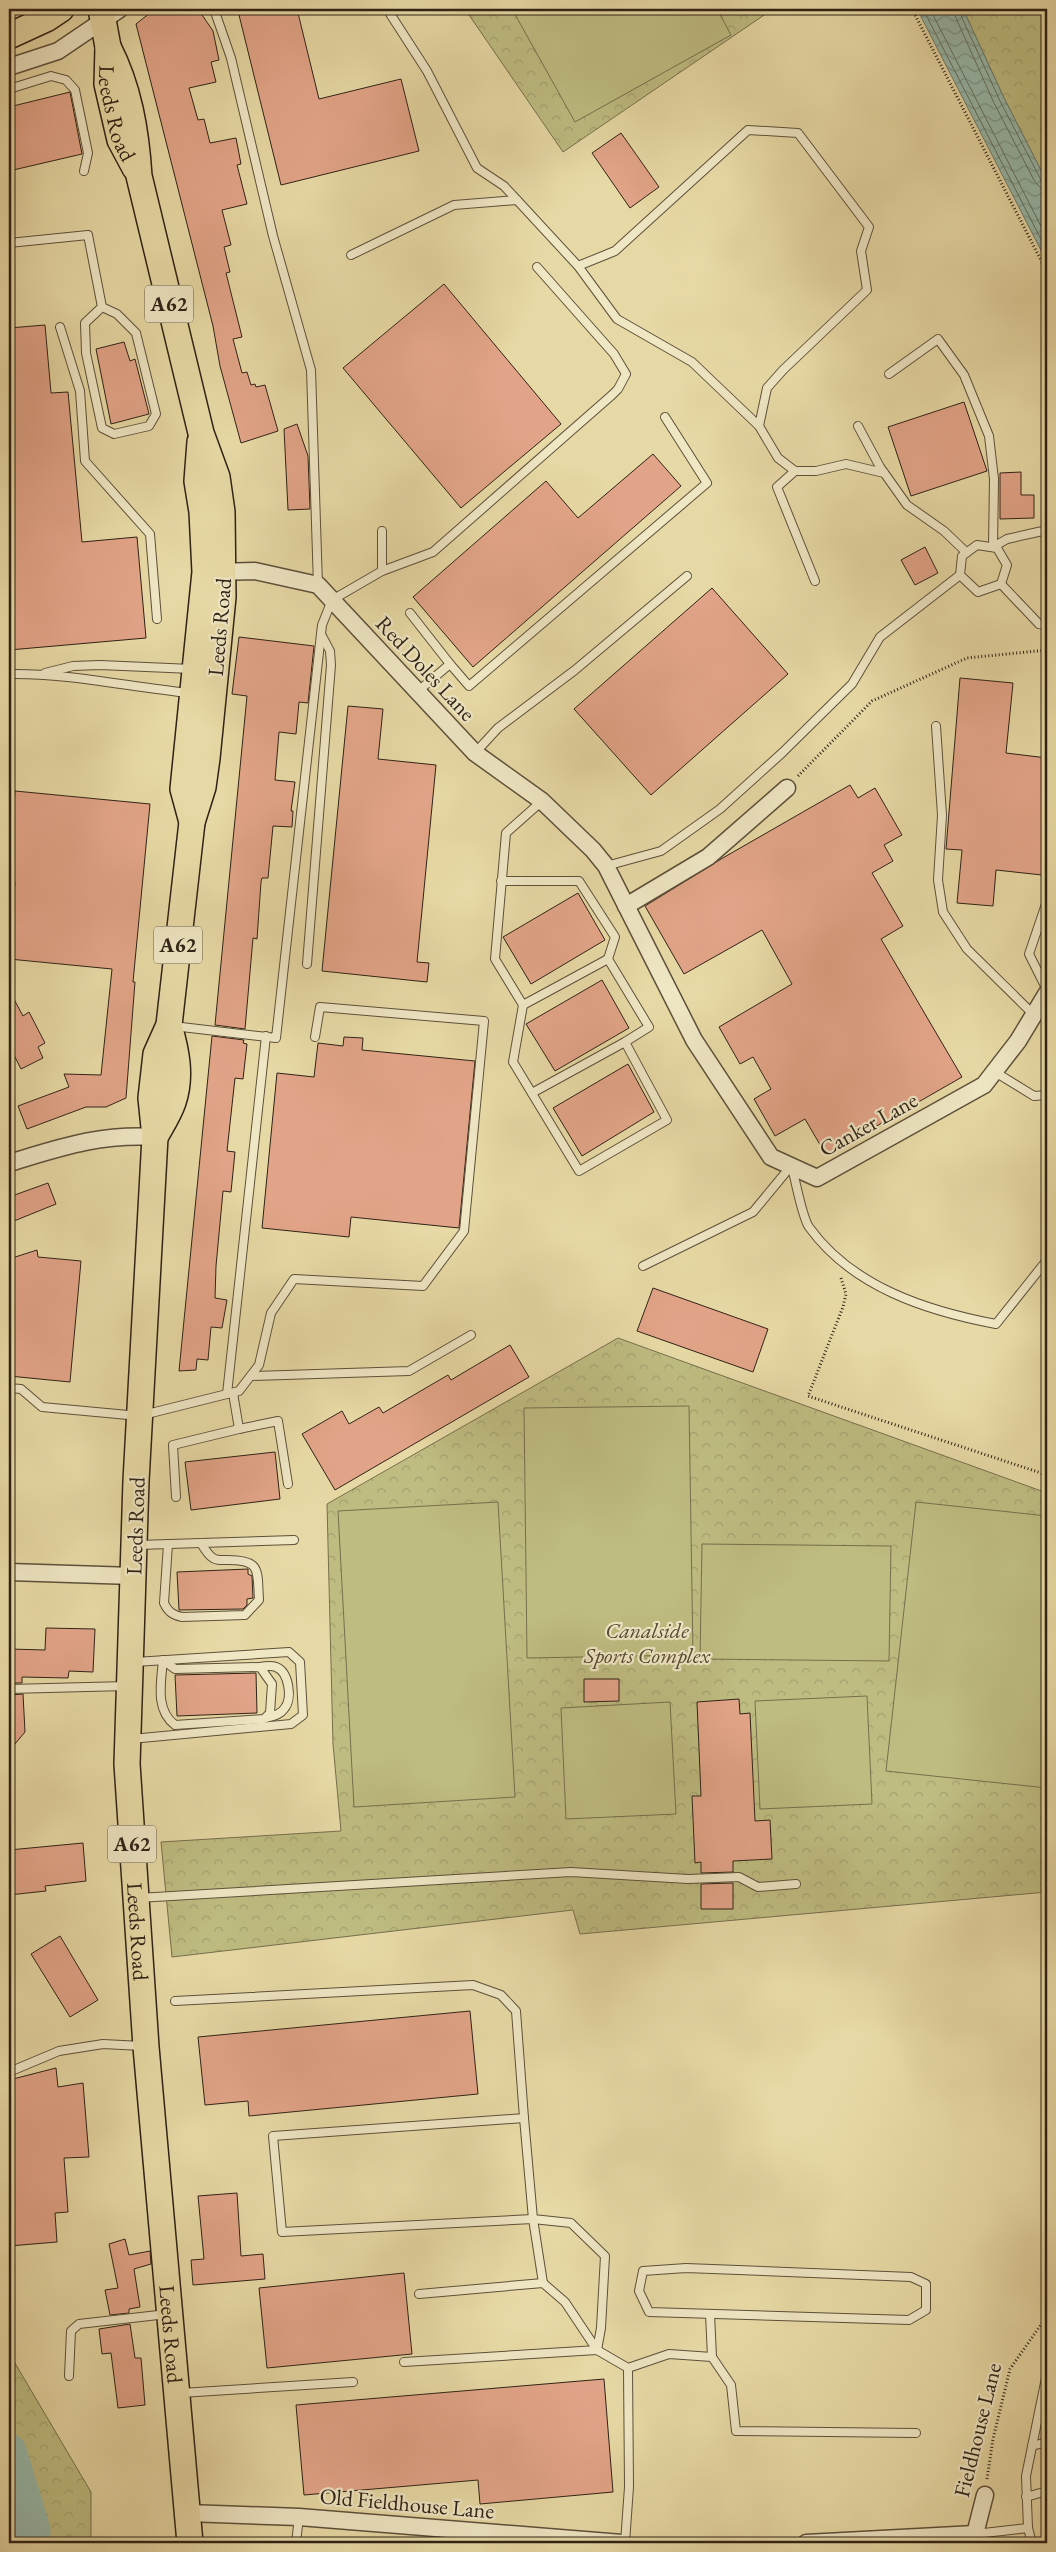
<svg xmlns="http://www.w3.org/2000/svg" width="1056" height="2552" viewBox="0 0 1056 2552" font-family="'EB Garamond',serif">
	<defs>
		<pattern id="forest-crowns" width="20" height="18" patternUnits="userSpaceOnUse" patternTransform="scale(1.25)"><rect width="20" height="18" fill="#bebc81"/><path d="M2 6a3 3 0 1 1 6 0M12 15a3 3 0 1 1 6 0" fill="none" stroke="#a4a16f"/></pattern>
		<pattern id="water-waves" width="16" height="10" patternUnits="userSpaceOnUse" patternTransform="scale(1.25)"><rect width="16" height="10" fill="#97b9ac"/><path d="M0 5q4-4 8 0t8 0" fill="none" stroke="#7c968b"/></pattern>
	</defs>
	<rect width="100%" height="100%" fill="#e7d9a5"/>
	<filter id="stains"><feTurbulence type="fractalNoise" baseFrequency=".004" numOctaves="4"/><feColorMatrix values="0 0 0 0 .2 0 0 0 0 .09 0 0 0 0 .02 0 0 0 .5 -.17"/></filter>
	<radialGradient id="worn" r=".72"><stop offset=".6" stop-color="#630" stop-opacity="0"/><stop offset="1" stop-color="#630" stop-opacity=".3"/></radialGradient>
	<g fill="url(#forest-crowns)" stroke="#766f4c">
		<polygon points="467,9 773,9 563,152 467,12"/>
		<polygon points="963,9 1047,9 1047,182 1004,98"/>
		<polygon points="618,1338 1047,1493 1047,1892 580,1934 573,1910 172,1957 161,1842 341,1831 333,1744 327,1504"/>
		<polygon points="9,2353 91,2492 91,2543 9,2543"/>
	</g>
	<g fill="#bebc81" stroke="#766f4c">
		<polygon points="512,9 717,9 731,35 575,122"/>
		<polygon points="689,1406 693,1655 527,1658 524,1408"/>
		<polygon points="498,1502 515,1797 354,1807 338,1511"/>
		<polygon points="916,1502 1047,1516 1047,1788 886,1771"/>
		<polygon points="702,1544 891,1546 889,1661 700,1659"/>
		<polygon points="867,1696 872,1804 760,1809 755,1701"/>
		<polygon points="670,1702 676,1814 566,1819 561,1708"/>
	</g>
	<polygon fill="url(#water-waves)" stroke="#6d7d70" points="917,9 963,9 1004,98 1047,182 1047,262"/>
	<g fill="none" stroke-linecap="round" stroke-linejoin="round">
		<g stroke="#636e61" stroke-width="1">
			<polyline points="923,9 1047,251"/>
			<polyline points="930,9 1047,238"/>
			<polyline points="952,9 994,103 1035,182 1041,188 1047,189"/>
			<polyline points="958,9 1000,101 1041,180 1047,183"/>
		</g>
		<polyline stroke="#97b9ac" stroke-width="35" points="9,2451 33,2530 32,2543"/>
	</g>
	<g fill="#e2a488" stroke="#2f2216">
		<polygon points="155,9 198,9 213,31 219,60 211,62 216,82 189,88 198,120 204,119 210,143 236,138 241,164 237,165 247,204 222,210 231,245 224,247 230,272 226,273 242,337 233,339 242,373 247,372 251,385 255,384 256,387 265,385 278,431 241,443 220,366 213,326 136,24"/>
		<polygon points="264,9 297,9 319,99 401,79 419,151 281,185 239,15"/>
		<polygon points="70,92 82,154 9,171 9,107"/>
		<polygon points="621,133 659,187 630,208 592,153"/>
		<polygon points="444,284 561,424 461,508 343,368"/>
		<polygon points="45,325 51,393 68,392 82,542 137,537 146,638 9,650 9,328"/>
		<polygon points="124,342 130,361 135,359 149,414 111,424 96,349"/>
		<polygon points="964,402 987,471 911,496 888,427"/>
		<polygon points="297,424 308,456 310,509 288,510 284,429"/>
		<polygon points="653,454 681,486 473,667 413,597 546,481 578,518"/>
		<polygon points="1021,472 1021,495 1034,495 1034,518 1000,519 1000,473"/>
		<polygon points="925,547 938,573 915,585 901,560"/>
		<polygon points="712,588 788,674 651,795 574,709"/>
		<polygon points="239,637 314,646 308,703 299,702 296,734 279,732 275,780 295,782 291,811 293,811 292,827 273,826 268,878 262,878 261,882 257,939 253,938 245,1029 215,1025 247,696 232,694"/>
		<polygon points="960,678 1013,683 1006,753 1047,758 1047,827 1042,875 996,870 993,906 957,903 962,850 946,849"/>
		<polygon points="348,706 383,709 378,759 436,765 417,962 429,963 427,982 322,971"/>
		<polygon points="850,785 858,798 875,788 902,835 884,845 893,861 872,873 903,926 881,939 962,1077 826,1155 805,1119 775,1136 754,1099 771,1089 753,1057 740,1064 719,1027 792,984 762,930 684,974 645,906 721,859"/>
		<polygon points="15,791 150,804 133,982 135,982 126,1098 106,1107 86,1107 27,1129 18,1106 69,1087 64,1074 101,1075 112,969 9,959 15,882 9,881 9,861"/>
		<polygon points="578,893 605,940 531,984 503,937"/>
		<polygon points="602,980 629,1028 555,1071 526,1024"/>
		<polygon points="9,990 23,1016 29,1012 45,1043 38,1047 43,1058 21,1069 9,1045"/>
		<polygon points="212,1036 244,1040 243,1043 247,1044 243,1079 235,1078 227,1151 235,1152 231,1192 223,1191 216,1266 215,1298 227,1300 222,1328 211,1327 208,1360 197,1359 196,1370 179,1371"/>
		<polygon points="344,1037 363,1038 362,1050 475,1061 459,1228 351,1217 349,1237 262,1228 277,1073 314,1077 318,1043 343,1046"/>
		<polygon points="628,1064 654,1112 582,1156 553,1108"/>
		<polygon points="48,1183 56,1204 9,1223 9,1197"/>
		<polygon points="37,1250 38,1257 81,1261 70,1382 9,1376 9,1259"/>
		<polygon points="653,1288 768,1329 753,1372 637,1331"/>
		<polygon points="510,1345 529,1377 335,1490 302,1434 342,1411 349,1424 379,1407 383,1413 448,1375 451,1380"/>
		<polygon points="275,1452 280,1499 191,1510 185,1462"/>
		<polygon points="248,1569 248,1574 252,1576 253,1598 247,1599 247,1605 243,1609 179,1610 177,1572"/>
		<polygon points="46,1628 95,1629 93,1672 69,1671 68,1678 22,1677 22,1683 9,1683 9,1649 45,1650"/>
		<polygon points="256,1673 257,1713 177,1716 175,1675"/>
		<polygon points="584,1679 619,1679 619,1701 584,1702"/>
		<polygon points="23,1694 25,1732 9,1751 9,1695"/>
		<polygon points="739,1699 740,1714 750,1713 755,1821 770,1820 772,1859 733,1861 733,1872 701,1873 701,1862 695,1863 692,1796 701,1796 697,1702"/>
		<polygon points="83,1843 86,1881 45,1886 46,1891 9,1895 9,1850"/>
		<polygon points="733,1883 733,1909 701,1909 701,1884"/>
		<polygon points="60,1936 98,2000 70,2017 31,1954"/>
		<polygon points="470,2011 478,2094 249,2116 248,2101 205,2105 198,2037"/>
		<polygon points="56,2068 58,2087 83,2083 89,2157 64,2158 68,2212 55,2213 57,2242 9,2246 9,2080"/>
		<polygon points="237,2193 241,2256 263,2254 265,2279 193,2285 191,2260 204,2259 198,2196"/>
		<polygon points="125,2239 129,2255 150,2251 151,2264 134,2269 140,2307 129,2309 129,2313 110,2315 105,2290 118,2288 109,2244"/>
		<polygon points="404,2273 412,2354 267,2368 259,2288"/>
		<polygon points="130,2324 135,2358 141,2358 145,2405 118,2408 111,2353 102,2354 99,2329"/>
		<polygon points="604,2379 613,2492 480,2504 478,2480 304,2495 296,2405"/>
	</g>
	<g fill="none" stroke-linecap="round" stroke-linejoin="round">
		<g stroke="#5d503a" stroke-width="10">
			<g id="lane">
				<polyline points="214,9 231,58 273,236 311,370 318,585"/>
				<polyline points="387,9 427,71 477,168 504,186 517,200 578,266 617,319 692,362 759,426 767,388 783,370 867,290 861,251 869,227 798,133 748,130 615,251 578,266"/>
				<polyline points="9,89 51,76 66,80 75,90 88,153 84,171"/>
				<polyline points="9,243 88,235 102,307"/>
				<polyline points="351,255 454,205 517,200"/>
				<polygon points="102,307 117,314 136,333 156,414 149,426 114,434 102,428 86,353 85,323"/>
				<polyline points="60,327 80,391 85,461 150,534 157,619"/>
				<polyline points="889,374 938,339 964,375 989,436 994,479 993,547"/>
				<polyline points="759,426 778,458 795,471 816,471 846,464 884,473"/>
				<polyline points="858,426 880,467 907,505 944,531 966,552"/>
				<polyline points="795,471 777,487 815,581"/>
				<polyline points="382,531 382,571"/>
				<polygon points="977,545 997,548 1007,565 1001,584 978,592 960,575 962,556"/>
				<polyline points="993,547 1007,539 1047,530"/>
				<polyline points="1001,584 1039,624 1047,626"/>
				<polyline points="410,613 450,664"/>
				<polyline points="45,673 73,666 100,665 192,669"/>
				<path d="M9 674C69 673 129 687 189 693"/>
				<polyline points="417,692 450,664 469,686 707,483 665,417"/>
				<polyline points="936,726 942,815 938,880 943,912 967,949 1034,1015"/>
				<polyline points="475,753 498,728 575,670 687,576"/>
				<polyline points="606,866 661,851 720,809 782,753 852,684 880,637 960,575"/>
				<polyline points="501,881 579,881 615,937 608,959 649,1027 625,1042 667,1120 579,1171 513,1062 523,1005 495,959 506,833 542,801"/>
				<polyline points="1047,901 1029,954 1047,990"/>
				<polyline points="307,964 331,665 330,651 321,634"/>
				<polyline points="523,1005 608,959"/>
				<polyline points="173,1026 276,1038 322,625 332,600 382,571 433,552 612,395 618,389 626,374 614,354 537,267"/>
				<polyline points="995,1072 1034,1096 1047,1095"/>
				<polyline points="532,1093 625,1042"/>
				<path d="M792 1168C796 1182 802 1217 809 1227 852 1287 927 1311 996 1324L1047 1260"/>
				<polyline points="643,1266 753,1212 791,1166"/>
				<polyline points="251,1376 409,1371 471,1335"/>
				<polyline points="9,1388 21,1389 42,1407 139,1416 239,1391 259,1365 271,1313 294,1279 423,1286 464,1231 484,1021 320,1007 315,1037"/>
				<polyline points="227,1394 266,1036"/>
				<polyline points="239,1429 278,1421 288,1484"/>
				<polyline points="176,1497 173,1445 239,1429 233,1393"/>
				<path d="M168 1544 164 1603C168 1612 173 1615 182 1617L245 1615 259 1600C257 1571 262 1560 228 1560 223 1560 217 1561 213 1558 208 1555 204 1548 201 1543"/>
				<polyline points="138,1545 294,1540"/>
				<path d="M163 1660 175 1669 260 1667 272 1684 270 1713 264 1719 175 1725C155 1710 161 1683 163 1660Z"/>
				<path d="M260 1667C265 1666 271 1665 276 1667 289 1672 293 1699 284 1709 280 1715 273 1716 266 1718"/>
				<polyline points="9,1689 127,1686"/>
				<polyline points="131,1739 291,1724 303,1715 300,1662 289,1652 135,1662"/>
				<polyline points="138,1898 571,1872 688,1879 739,1877 758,1887 796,1884"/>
				<polyline points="175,2001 473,1985 501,1995 516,2011 524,2118 273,2136 282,2232 533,2219 543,2283"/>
				<polyline points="9,2072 59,2051 103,2044 142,2046"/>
				<polyline points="524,2118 533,2219 571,2223 605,2256 601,2328 597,2350"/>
				<polygon points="686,2268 911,2277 926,2284 926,2310 909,2320 649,2312 639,2291 643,2271"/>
				<polyline points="419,2294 543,2283 565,2302 597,2350"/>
				<polyline points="710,2314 712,2357"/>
				<polyline points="404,2362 597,2350 628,2368"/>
				<polyline points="69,2376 71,2331 79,2324 167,2314"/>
				<polyline points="181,2393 353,2382"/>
				<polyline points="1032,2446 1047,2442"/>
				<polyline points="1026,2497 1047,2491"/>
				<polyline points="1028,2528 1026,2476 1047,2373"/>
				<polyline points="470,2531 470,2543"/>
				<polyline points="975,2534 1028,2528 1032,2543"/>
				<polyline points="296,2543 299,2517"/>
				<polyline points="625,2543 629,2487 628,2368 669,2354 712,2357 731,2385 736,2431 916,2433"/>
			</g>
		</g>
		<g stroke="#5d503a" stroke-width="19">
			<g id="street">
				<polyline points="9,67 58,51 120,9"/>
				<polyline points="214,572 255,571 318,585 475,753 542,801 593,850 606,866 694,1040 771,1157 817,1178 984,1085 1018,1041 1047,993"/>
				<polyline points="626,906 708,857 787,788"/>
				<path d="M9 1163C62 1147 98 1134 155 1137"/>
				<polyline points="9,1572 133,1576"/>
				<polyline points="188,2513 299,2517 622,2543"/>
				<polyline points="975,2534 985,2495"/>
				<polyline points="806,2543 975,2534 978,2543"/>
			</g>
		</g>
		<g stroke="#2f2216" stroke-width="28">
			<g id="primary">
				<path id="s1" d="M101 9 108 47 107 84 120 140 135 168"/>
				<polyline points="9,36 46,19 61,9"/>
				<path id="s2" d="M108 47C129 88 136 130 139 176L201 433 217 477 222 512 223 597 207 758 203 787 192 822 169 1025 156 1054 151 1098 155 1137 136 1481 127 1764 146 2047 190 2543"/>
				<polyline points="192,822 183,789 205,572 202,512 197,481 200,442"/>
				<path d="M155 1137C161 1126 169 1114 173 1102 182 1076 176 1050 169 1025"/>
			</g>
		</g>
		<g stroke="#2f2216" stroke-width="3" stroke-dasharray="1 2.5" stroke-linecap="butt">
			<polyline points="912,9 1047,272"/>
			<polyline points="798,776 872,701 967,658 1047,650"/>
			<polyline points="841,1278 846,1294 843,1307 808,1396 1047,1475"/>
			<polyline points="987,2479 993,2439 1010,2369 1047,2316"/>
		</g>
		<use href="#lane" stroke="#efe6c4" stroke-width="8"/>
		<use href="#street" stroke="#efe6c4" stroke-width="16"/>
		<use href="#primary" stroke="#e7d9a5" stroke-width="25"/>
	</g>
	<g text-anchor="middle" stroke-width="4.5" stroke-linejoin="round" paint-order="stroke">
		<g fill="#efe6c4" stroke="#695d4a" stroke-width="1">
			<rect x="145" y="285.5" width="48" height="37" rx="4"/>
			<rect x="154" y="926.5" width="48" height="37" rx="4"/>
			<rect x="108" y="1825.5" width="48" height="37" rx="4"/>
		</g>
		<g font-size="21" font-weight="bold" fill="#2f2216">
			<text x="169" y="311">A62</text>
			<text x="178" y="952">A62</text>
			<text x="132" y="1851">A62</text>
		</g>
		<g font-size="22" fill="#2f2216" stroke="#efe6c4">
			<text dy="8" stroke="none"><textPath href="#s1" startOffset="106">Leeds Road</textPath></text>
			<text transform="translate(219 627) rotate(-85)" y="8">Leeds Road</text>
			<text transform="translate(426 668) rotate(47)" y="8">Red Doles Lane</text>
			<text transform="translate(868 1124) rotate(-29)" y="8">Canker Lane</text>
			<text transform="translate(135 1526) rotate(-88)" y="8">Leeds Road</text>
			<text dy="8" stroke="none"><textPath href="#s2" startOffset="1908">Leeds Road</textPath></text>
			<text dy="8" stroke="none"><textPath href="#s2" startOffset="2312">Leeds Road</textPath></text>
			<text transform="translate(977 2430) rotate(-76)" y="8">Fieldhouse Lane</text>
			<text transform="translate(407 2503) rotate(5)" y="8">Old Fieldhouse Lane</text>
		</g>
		<g font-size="22" font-style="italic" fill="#534831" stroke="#efe6c4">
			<text x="647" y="1638">Canalside<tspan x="647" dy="25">Sports Complex</tspan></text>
		</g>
	</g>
	<rect width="1056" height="2552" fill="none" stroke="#e7d9a5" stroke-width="30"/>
	<rect x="10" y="10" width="1036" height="2532" fill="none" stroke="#2f2216" stroke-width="2.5"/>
	<rect x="15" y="15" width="1026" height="2522" fill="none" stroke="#2f2216"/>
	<rect width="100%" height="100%" filter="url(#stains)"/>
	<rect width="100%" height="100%" fill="url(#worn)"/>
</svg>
